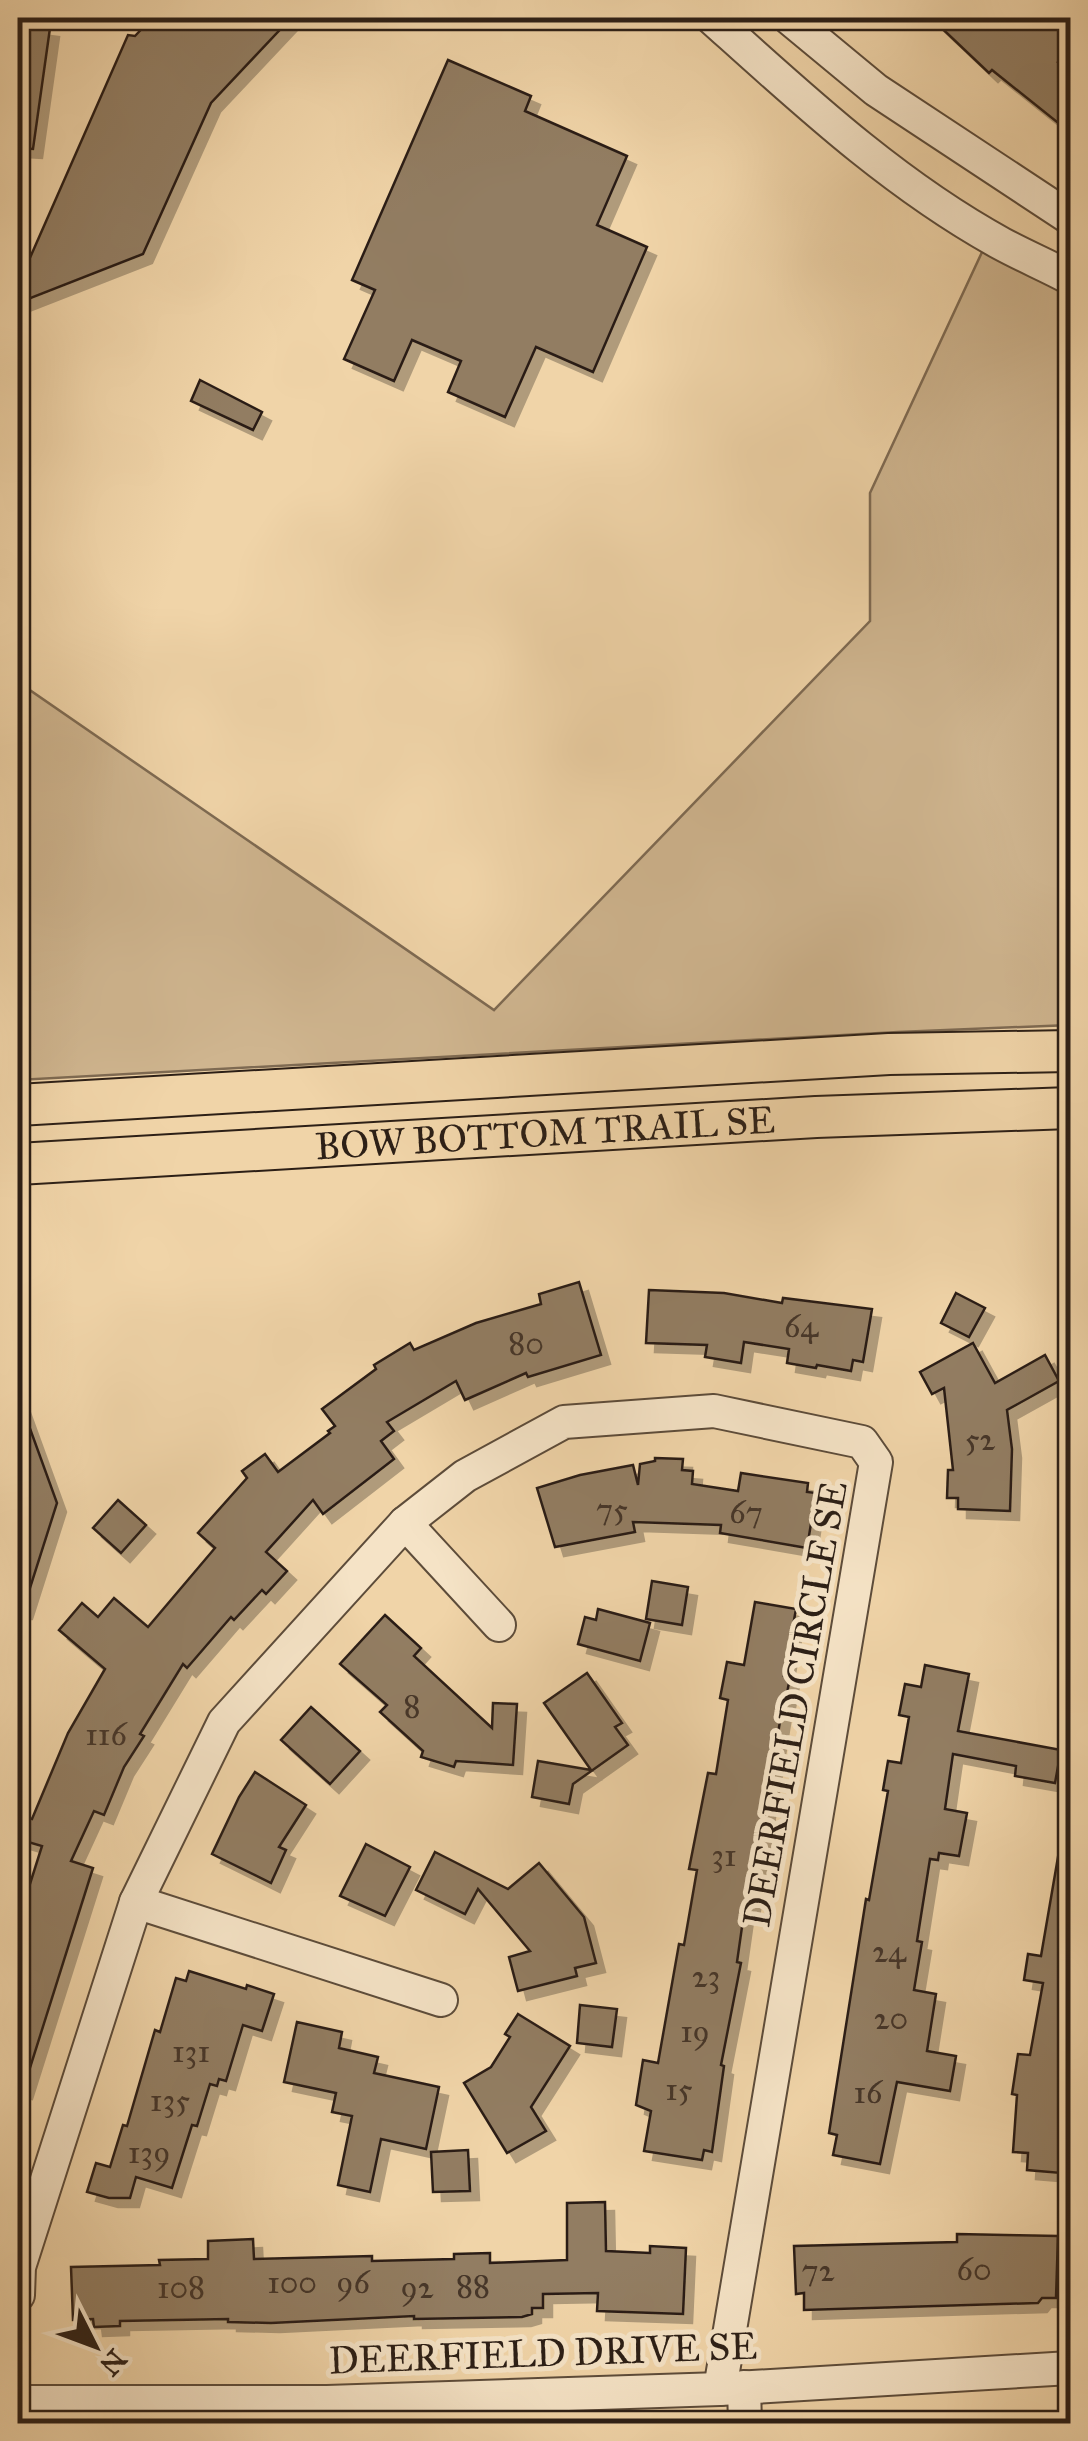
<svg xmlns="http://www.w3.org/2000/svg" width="1088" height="2441" viewBox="0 0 1088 2441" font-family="'IM FELL Great Primer',serif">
	<defs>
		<filter id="shadow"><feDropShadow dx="9" dy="9" stdDeviation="0" flood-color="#0004"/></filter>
	</defs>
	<rect width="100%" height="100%" fill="#f0d4a8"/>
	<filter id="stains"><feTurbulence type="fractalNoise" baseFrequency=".002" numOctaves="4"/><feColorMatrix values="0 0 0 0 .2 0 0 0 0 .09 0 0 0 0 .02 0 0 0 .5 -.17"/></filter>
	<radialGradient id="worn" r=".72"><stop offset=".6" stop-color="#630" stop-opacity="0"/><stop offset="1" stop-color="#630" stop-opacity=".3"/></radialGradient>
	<polygon fill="#cfb58f" stroke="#7e6a52" stroke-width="2.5" points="983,250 1070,287 1070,1025 898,1032 18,1080 18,682 494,1010 870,621 870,493"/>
	<g fill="#927d62" stroke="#2c1f16" stroke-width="2.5" filter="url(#shadow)">
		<polygon points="152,18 291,18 211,103 143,254 18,303 18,285 128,35 135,36"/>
		<polygon points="931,18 1070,18 1070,48 1058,62 1070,72 1070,104 1057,122 992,70 989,73"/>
		<polygon points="18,24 50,28 33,149 18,148"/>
		<polygon points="448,60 531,96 525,111 627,156 597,225 647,247 593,372 536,347 505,417 448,392 461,361 412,340 394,381 344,359 375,290 352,280"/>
		<polygon points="200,380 262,412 253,430 191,401"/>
		<polygon points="579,1282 601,1355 528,1377 526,1373 465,1400 456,1381 387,1422 394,1431 381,1441 394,1459 323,1514 313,1500 266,1552 287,1571 266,1594 262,1590 234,1620 231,1617 187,1668 183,1664 140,1734 144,1736 124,1767 104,1815 94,1811 71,1861 93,1868 23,2090 18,2089 18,1904 23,1906 42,1846 18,1839 18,1815 32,1819 68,1733 105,1669 59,1630 82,1603 98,1617 114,1598 148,1627 215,1548 198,1533 247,1478 242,1471 265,1454 278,1472 330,1433 328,1431 335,1426 322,1409 376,1369 374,1365 410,1343 414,1350 476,1323 541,1304 539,1294"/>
		<polygon points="649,1290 724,1293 782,1303 783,1298 872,1309 863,1362 853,1360 851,1371 817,1365 816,1368 787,1363 789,1349 744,1342 741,1363 705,1357 707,1345 646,1343"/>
		<polygon points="956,1293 985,1308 969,1337 941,1323"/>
		<polygon points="973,1343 995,1383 1045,1355 1059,1381 1007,1410 1012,1449 1010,1511 958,1509 958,1498 947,1498 948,1470 953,1470 944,1388 932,1394 920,1372"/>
		<polygon points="18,1401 20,1401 57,1503 23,1610 18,1610"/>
		<polygon points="655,1458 683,1459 682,1470 693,1471 692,1484 738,1491 741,1473 808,1483 807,1492 816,1493 807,1548 720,1533 721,1525 633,1522 635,1532 555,1547 537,1488 580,1475 633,1465 638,1485 640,1464 655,1461"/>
		<polygon points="118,1500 146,1525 121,1553 93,1528"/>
		<polygon points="652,1581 688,1587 682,1625 646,1619"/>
		<polygon points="755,1602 796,1609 784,1676 790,1677 784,1710 782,1709 749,1914 744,1913 737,1962 741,1963 721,2065 724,2066 712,2152 704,2150 702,2160 644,2151 651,2111 636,2105 643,2060 658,2063 679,1944 684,1945 697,1870 689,1869 708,1773 716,1774 728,1700 720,1698 727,1662 744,1665"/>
		<polygon points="598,1609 650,1623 640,1661 578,1644 585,1617 596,1620"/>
		<polygon points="385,1615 421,1648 414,1656 492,1728 493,1703 517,1704 513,1765 456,1761 454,1767 421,1757 423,1751 380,1712 387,1705 340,1664"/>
		<polygon points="925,1665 969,1674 958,1731 1061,1750 1055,1783 1015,1776 1016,1766 953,1754 945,1809 967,1813 959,1856 939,1853 938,1860 930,1859 917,1941 922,1942 914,1990 936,1994 927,2051 956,2056 950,2091 897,2082 880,2164 833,2155 837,2135 829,2133 866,1899 869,1900 888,1791 883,1790 888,1761 901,1763 909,1717 899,1715 905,1684 921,1687"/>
		<polygon points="587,1673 622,1723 615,1727 628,1745 573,1784 569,1804 532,1797 538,1761 591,1770 544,1703"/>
		<polygon points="311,1707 360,1751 330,1784 281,1740"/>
		<polygon points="255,1772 306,1805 279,1847 286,1850 271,1883 212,1854 239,1797"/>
		<polygon points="366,1844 410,1867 385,1916 340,1896"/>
		<polygon points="435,1852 508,1889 539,1863 584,1917 596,1963 575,1968 577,1976 518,1991 509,1957 530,1951 478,1889 465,1914 416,1890"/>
		<polygon points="1058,1857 1070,1859 1070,2105 1067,2104 1061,2173 1027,2170 1028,2153 1013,2152 1017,2095 1012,2094 1018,2054 1030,2055 1043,1983 1024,1980 1028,1954 1041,1956"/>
		<polygon points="189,1971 246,1989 247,1985 274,1994 262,2031 243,2025 226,2081 219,2079 217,2086 210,2084 197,2126 192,2125 172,2188 136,2177 130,2198 109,2198 87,2192 96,2163 110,2167 123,2125 127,2126 155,2030 160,2032 176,1978 186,1981"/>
		<polygon points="580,2005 617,2009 612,2047 577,2043"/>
		<polygon points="518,2014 570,2046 531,2107 546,2131 507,2153 464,2083 491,2067 510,2037 505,2034"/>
		<polygon points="297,2022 342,2032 339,2048 378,2057 374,2073 439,2087 426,2149 381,2139 370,2192 338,2185 352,2116 332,2112 336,2093 284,2082"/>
		<polygon points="468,2150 470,2191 433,2192 431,2152"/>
		<polygon points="605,2202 606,2251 650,2253 650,2246 686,2248 683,2314 597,2311 598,2293 543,2294 543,2308 532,2308 532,2314 522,2317 414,2319 414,2316 271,2323 228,2322 228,2319 120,2321 120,2326 94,2327 93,2319 73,2320 71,2267 160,2265 159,2260 208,2259 208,2241 253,2239 254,2259 372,2256 372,2261 454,2259 454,2254 490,2253 490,2263 567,2260 567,2203"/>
		<polygon points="957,2234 1058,2236 1056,2298 1042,2298 1038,2303 804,2310 804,2293 796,2294 794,2246 957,2242"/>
	</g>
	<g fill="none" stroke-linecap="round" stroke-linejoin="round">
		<g stroke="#5d4c3a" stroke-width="36">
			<g id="minor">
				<path d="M712 18C802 99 894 185 1002 244 1024 256 1048 266 1070 278"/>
				<polyline points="789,18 876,90 1070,218"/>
				<polyline points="405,1523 499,1625"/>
				<polyline points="136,1902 441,2000"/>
				<polyline points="18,2295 19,2267 136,1902 224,1722 405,1523 465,1476 564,1422 714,1411 862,1442 876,1462 720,2389"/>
				<polyline points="744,2387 745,2424"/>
				<polyline points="18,2402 327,2402 720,2389 1070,2368"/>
			</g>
		</g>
		<g stroke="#2c1f16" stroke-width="44">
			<g id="major">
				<polyline points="18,1105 889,1054 1070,1051"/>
				<path id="s1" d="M18 1164 816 1117 1070 1108"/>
			</g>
		</g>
		<use href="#minor" stroke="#f5e3c6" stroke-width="32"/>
		<use href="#major" stroke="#f0d4a8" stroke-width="40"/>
	</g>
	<g text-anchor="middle" stroke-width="10" stroke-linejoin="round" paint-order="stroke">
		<g font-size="32" fill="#463629">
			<text x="801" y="1337">64</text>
			<text x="526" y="1354">80</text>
			<text x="980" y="1450">52</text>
			<text x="612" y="1520">75</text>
			<text x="746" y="1523">67</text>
			<text x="412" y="1717">8</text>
			<text x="106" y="1745">116</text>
			<text x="724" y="1866">31</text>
			<text x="889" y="1962">24</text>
			<text x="706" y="1987">23</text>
			<text x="891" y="2029">20</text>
			<text x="695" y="2042">19</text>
			<text x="191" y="2062">131</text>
			<text x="679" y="2100">15</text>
			<text x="868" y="2103">16</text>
			<text x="170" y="2111">135</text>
			<text x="149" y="2163">139</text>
			<text x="974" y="2280">60</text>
			<text x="818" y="2281">72</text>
			<text x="292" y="2293">100</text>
			<text x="353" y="2293">96</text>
			<text x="473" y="2297">88</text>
			<text x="181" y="2298">108</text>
			<text x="417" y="2298">92</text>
		</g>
		<g font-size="38" fill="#2c1f16" stroke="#f5e3c6">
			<text dy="13" stroke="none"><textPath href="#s1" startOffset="528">BOW BOTTOM TRAIL SE</textPath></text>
			<text transform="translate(795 1704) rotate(-80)" y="13">DEERFIELD CIRCLE SE</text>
			<text transform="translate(543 2353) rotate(-2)" y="13">DEERFIELD DRIVE SE</text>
		</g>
	</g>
	<rect width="1088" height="2441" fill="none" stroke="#f0d4a8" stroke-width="60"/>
	<rect x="20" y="20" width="1048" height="2401" fill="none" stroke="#2c1f16" stroke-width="5"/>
	<rect x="30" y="30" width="1028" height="2381" fill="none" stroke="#2c1f16" stroke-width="2.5"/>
	<g transform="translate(95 2346) rotate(132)" stroke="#f5e3c6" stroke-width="8" paint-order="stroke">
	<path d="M0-8L18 38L0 25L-18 38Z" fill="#2c1f16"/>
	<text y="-15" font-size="28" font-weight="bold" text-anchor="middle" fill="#2c1f16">N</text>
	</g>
	<rect width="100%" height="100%" filter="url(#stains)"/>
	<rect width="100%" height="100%" fill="url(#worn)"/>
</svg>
